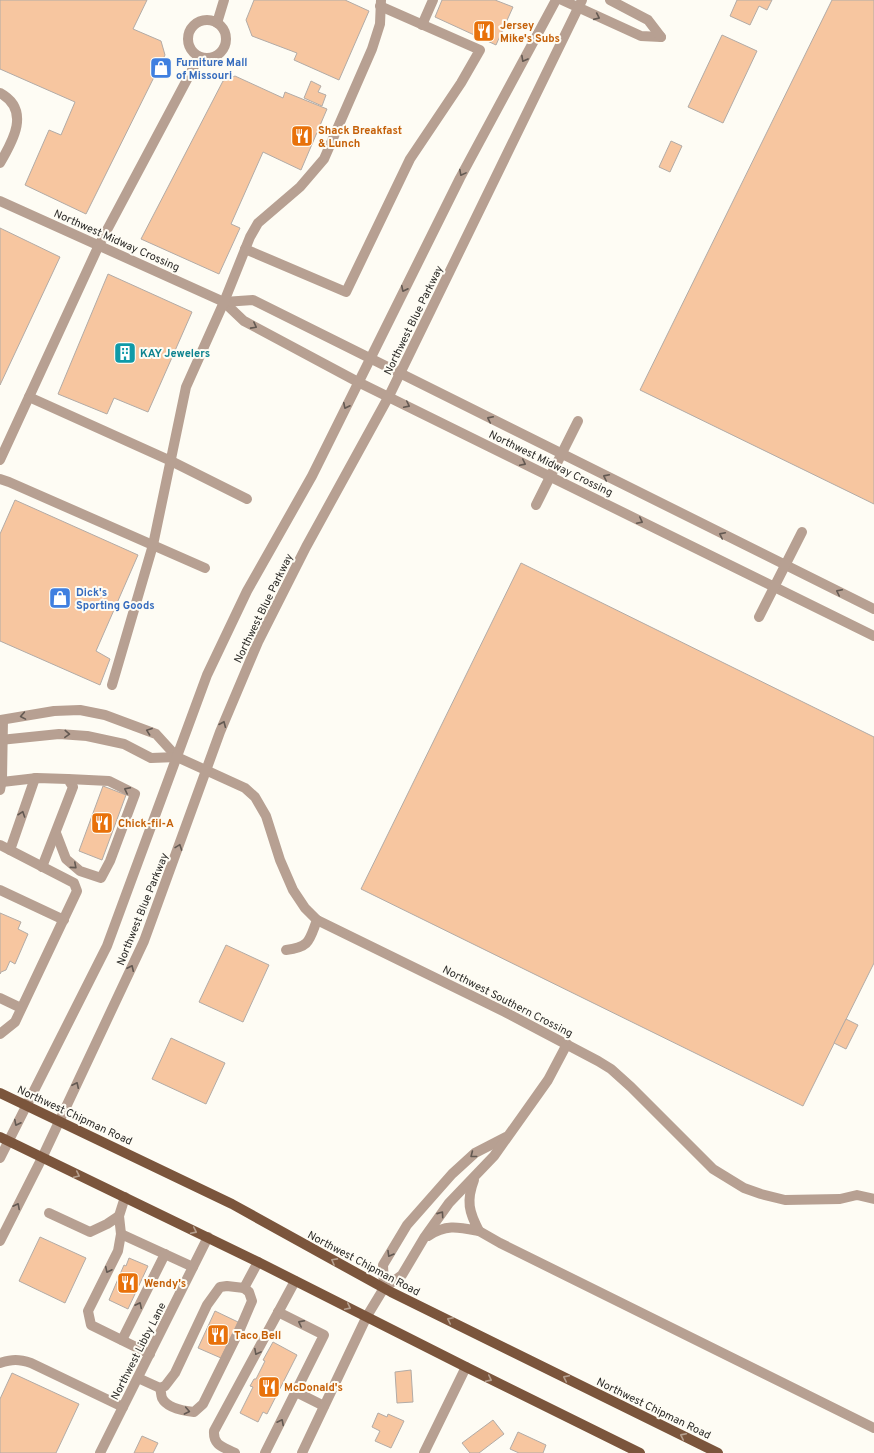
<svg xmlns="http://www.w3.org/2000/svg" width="874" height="1453" viewBox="0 0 874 1453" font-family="Overpass,sans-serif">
	<rect width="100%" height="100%" fill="#fefcf4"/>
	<g fill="#f7c6a0" stroke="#b2aba6">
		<polygon points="0,0 147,0 133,29 161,41 165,55 86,214 25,185 49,130 61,135 75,102 0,69"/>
		<polygon points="254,0 345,0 369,11 339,80 294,60 297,53 252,36 246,20"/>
		<polygon points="442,0 495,0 513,7 496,45 435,17"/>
		<polygon points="737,0 772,0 767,10 759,6 750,25 730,16"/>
		<polygon points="832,0 874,0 874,504 640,390"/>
		<polygon points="722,35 757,51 723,123 688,107"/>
		<polygon points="235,76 283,98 285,92 327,109 301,170 263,152 231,224 240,228 219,274 141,239 223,81"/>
		<polygon points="311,81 321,86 318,92 326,95 322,106 304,98"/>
		<polygon points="671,141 682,146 670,172 659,167"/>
		<polygon points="0,228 60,257 0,385"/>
		<polygon points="108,274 192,312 148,412 114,398 107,414 58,394"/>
		<polygon points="15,500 138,555 96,651 110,659 100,685 0,641 0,534"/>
		<polygon points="521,563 874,737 874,963 803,1106 361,889"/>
		<polygon points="103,786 126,795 102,860 79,851"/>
		<polygon points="0,913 21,922 18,929 28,934 15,964 10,961 6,970 1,972 0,974"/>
		<polygon points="226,945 269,965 243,1022 199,1002"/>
		<polygon points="846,1019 858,1025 846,1049 834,1043"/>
		<polygon points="171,1038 225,1063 206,1104 152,1079"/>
		<polygon points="40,1237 86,1258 65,1303 19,1281"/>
		<polygon points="129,1258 148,1266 128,1309 109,1300 124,1265 126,1266"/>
		<polygon points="215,1311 238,1322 221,1358 198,1348"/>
		<polygon points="273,1342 297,1355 267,1414 263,1412 258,1422 240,1413 253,1387 250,1386 254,1379 256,1379 265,1361 263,1360"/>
		<polygon points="411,1370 413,1402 397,1403 395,1372"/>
		<polygon points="12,1373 79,1404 56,1453 0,1453 0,1399"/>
		<polygon points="378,1413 387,1417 388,1414 404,1421 391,1448 375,1441 380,1431 372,1427"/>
		<polygon points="493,1420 504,1434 479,1453 470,1453 462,1443"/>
		<polygon points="518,1432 546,1445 543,1453 519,1453 510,1449"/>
		<polygon points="142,1436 158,1443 153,1453 134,1453"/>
	</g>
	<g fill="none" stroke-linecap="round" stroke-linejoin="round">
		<g stroke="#b7a092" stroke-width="10">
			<polyline points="562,0 641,36 661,37"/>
			<polyline points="610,0 648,20 661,37"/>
			<circle cx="207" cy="39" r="19"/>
			<polyline points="217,23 224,0"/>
			<polyline points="422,25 433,0"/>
			<path d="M0 93C31 110 13 141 0 163"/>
			<polyline points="0,201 224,302 244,321 358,382 874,636"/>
			<polyline points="245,249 346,292 410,159 461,83 480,50 380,6"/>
			<polyline points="224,302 253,300 874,609"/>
			<polyline points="29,397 171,461 247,499"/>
			<polyline points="0,460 99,245 199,57"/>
			<polyline points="0,479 9,482 205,568"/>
			<polyline points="536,505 578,421"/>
			<polyline points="759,617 802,532"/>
			<polyline points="112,685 153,545 186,387 224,302 250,237 258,223 300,187 324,159 372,49 380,24 381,0"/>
			<polyline points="0,720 54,711 80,710 105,715 156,734 177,757 245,788 255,797 266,816 280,860 293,890 305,908 317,920 505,1012 598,1061 611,1069 631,1087 713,1169 744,1188 761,1194 785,1200 840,1199 857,1195 874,1199"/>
			<polyline points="0,740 59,734 87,736 124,744 151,758 177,757"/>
			<polyline points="2,782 37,778 68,779 73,787 42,867"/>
			<polyline points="0,790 2,779 3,720"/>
			<polyline points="56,833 66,859 80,871 101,878 110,861 135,794 109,781 68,779"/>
			<polyline points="0,845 74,883 77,891 15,1022 0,1034"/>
			<polyline points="10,850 35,778"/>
			<polyline points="0,890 64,920"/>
			<path d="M286 950C310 947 309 941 317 920"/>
			<polyline points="0,998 21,1008"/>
			<polyline points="0,1158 107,946 207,675 247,591 312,476 460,178 556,0"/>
			<polyline points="125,1197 119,1216 121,1234 118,1251 88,1311 91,1325 150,1354"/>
			<polyline points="49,1213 90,1232 107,1224 119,1216"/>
			<polyline points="479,1231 500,1243 874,1428"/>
			<polyline points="121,1234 193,1267"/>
			<path d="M428 1236C446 1224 458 1227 479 1231 469 1212 466 1201 474 1180"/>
			<polyline points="0,1241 42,1158 144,941 220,732 258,642 306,547 389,396 582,0"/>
			<polyline points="384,1288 383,1265 407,1225 452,1174 475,1153 506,1137"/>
			<polyline points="122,1340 165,1254"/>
			<path d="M0 1363C12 1359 19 1359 31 1363L123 1407"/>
			<polyline points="138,1378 160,1388 165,1386 175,1373 207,1305 220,1287 227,1286 244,1288 258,1262"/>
			<path d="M160 1388C161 1391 161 1395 162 1398 167 1408 184 1411 194 1412L203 1404 240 1329 252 1301 249 1292 244 1288"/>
			<polyline points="296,1392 324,1406"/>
			<polyline points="100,1453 208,1237"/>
			<path d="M235 1453C224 1447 213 1446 214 1431L295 1281"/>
			<polyline points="265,1453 324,1335 278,1312"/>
			<polyline points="302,1453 367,1316 384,1288 402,1275 424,1238 449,1203 494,1156 548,1080 567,1044"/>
			<polyline points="424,1453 466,1367"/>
		</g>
		<g stroke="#7b553c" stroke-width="10">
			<polyline points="0,1093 232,1204 391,1292 718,1453"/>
			<polyline points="0,1137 258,1262 466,1367 640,1453"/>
		</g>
	</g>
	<defs><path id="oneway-chevron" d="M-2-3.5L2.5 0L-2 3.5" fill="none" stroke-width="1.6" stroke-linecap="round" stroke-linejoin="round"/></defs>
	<g stroke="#635952">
		<use href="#oneway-chevron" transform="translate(597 17) rotate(24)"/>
		<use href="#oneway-chevron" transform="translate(524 59) rotate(119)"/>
		<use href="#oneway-chevron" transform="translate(462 173) rotate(118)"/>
		<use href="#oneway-chevron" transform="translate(404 289) rotate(116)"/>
		<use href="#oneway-chevron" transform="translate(254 326) rotate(28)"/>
		<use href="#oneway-chevron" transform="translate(407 405) rotate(26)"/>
		<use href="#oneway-chevron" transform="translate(346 406) rotate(116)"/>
		<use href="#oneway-chevron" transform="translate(490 419) rotate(-154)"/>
		<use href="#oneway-chevron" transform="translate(523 463) rotate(26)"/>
		<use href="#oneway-chevron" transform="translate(606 477) rotate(-154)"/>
		<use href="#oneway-chevron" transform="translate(640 521) rotate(27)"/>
		<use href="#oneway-chevron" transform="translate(722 535) rotate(-154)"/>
		<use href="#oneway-chevron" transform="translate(839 592) rotate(-154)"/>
		<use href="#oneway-chevron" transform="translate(23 716) rotate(170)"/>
		<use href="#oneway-chevron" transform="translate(223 724) rotate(-67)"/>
		<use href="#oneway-chevron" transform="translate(149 731) rotate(-160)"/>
		<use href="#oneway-chevron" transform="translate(67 734) rotate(3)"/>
		<use href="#oneway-chevron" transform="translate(127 790) rotate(-153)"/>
		<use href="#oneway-chevron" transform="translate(22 814) rotate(-71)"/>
		<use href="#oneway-chevron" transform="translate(179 847) rotate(-70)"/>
		<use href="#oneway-chevron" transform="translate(74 866) rotate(41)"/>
		<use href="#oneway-chevron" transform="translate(131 968) rotate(-65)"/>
		<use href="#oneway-chevron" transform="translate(76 1085) rotate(-65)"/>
		<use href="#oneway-chevron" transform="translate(17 1123) rotate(117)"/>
		<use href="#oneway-chevron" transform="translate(473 1155) rotate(142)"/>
		<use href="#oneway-chevron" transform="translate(17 1206) rotate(-63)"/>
		<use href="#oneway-chevron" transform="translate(441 1214) rotate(-55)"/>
		<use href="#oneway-chevron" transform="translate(390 1254) rotate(120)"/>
		<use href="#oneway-chevron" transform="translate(108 1270) rotate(116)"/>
		<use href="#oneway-chevron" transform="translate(139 1305) rotate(-64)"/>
		<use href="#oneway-chevron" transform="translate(301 1323) rotate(-153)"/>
		<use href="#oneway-chevron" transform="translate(257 1352) rotate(118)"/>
		<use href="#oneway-chevron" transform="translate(187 1411) rotate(11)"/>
		<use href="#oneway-chevron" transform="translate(281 1422) rotate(-63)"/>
	</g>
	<g stroke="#b6a08f">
		<use href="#oneway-chevron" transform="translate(77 1175) rotate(25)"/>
		<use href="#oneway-chevron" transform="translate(194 1231) rotate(26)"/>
		<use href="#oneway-chevron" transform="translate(334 1261) rotate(-151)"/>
		<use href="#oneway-chevron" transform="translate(348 1307) rotate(26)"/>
		<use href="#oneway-chevron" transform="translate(450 1320) rotate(-154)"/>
		<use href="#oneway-chevron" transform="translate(566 1378) rotate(-154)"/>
		<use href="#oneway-chevron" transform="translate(489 1379) rotate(26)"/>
		<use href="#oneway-chevron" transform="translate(683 1436) rotate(-154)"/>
	</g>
	<defs>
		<g id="restaurant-square" transform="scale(1.15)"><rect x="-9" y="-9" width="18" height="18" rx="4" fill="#e8710a" stroke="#fefcf4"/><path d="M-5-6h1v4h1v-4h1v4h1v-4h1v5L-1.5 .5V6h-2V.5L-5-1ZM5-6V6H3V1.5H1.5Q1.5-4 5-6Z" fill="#fff"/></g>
		<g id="shop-square" transform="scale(1.15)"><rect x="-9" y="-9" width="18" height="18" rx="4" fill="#3f7fe0" stroke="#fefcf4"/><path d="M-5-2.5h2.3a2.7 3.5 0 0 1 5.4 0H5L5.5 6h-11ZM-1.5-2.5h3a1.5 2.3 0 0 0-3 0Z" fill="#fff"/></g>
		<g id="building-square" transform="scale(1.15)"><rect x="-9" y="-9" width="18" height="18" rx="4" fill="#0f9aa8" stroke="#fefcf4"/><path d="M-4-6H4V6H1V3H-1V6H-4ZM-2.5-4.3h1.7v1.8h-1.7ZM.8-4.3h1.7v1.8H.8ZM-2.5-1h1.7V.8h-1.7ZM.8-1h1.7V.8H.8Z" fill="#fff"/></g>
	</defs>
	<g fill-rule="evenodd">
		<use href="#restaurant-square" x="484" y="31"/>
		<use href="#shop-square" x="161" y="68"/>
		<use href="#restaurant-square" x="302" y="136"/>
		<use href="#building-square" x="125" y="353"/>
		<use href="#shop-square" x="60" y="598"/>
		<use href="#restaurant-square" x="102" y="823"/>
		<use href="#restaurant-square" x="128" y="1283"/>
		<use href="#restaurant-square" x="218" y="1335"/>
		<use href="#restaurant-square" x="269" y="1387"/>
	</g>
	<g text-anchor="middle" stroke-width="4" stroke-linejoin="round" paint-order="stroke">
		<g font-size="11" font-weight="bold" fill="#c56008" stroke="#fefcf4" text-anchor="start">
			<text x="500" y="29">Jersey<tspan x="500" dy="13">Mike's Subs</tspan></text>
			<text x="318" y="134">Shack Breakfast<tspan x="318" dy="13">&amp; Lunch</tspan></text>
			<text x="118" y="827">Chick-fil-A</text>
			<text x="144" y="1287">Wendy's</text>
			<text x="234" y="1339">Taco Bell</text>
			<text x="284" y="1391">McDonald's</text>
		</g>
		<g font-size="11" font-weight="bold" fill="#366cbe" stroke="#fefcf4" text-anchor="start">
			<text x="176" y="66">Furniture Mall<tspan x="176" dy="13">of Missouri</tspan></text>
			<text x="76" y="596">Dick's<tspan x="76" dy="13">Sporting Goods</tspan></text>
		</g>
		<g font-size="11" fill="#2b2a27" stroke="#fefcf4">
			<text transform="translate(117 240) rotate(24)" y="4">Northwest Midway Crossing</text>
			<text transform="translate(413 320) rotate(-64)" y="4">Northwest Blue Parkway</text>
			<text transform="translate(551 463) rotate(26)" y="4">Northwest Midway Crossing</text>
			<text transform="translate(263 608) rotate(-64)" y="4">Northwest Blue Parkway</text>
			<text transform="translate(142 909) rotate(-68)" y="4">Northwest Blue Parkway</text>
			<text transform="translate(508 1001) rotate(27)" y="4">Northwest Southern Crossing</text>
			<text transform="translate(75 1115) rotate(25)" y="4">Northwest Chipman Road</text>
			<text transform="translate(364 1263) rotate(28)" y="4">Northwest Chipman Road</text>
			<text transform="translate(138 1351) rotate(-63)" y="4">Northwest Libby Lane</text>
			<text transform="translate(654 1408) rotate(26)" y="4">Northwest Chipman Road</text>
		</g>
		<g font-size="11" font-weight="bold" fill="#0d838f" stroke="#fefcf4" text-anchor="start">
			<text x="140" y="357">KAY Jewelers</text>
		</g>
	</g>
</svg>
